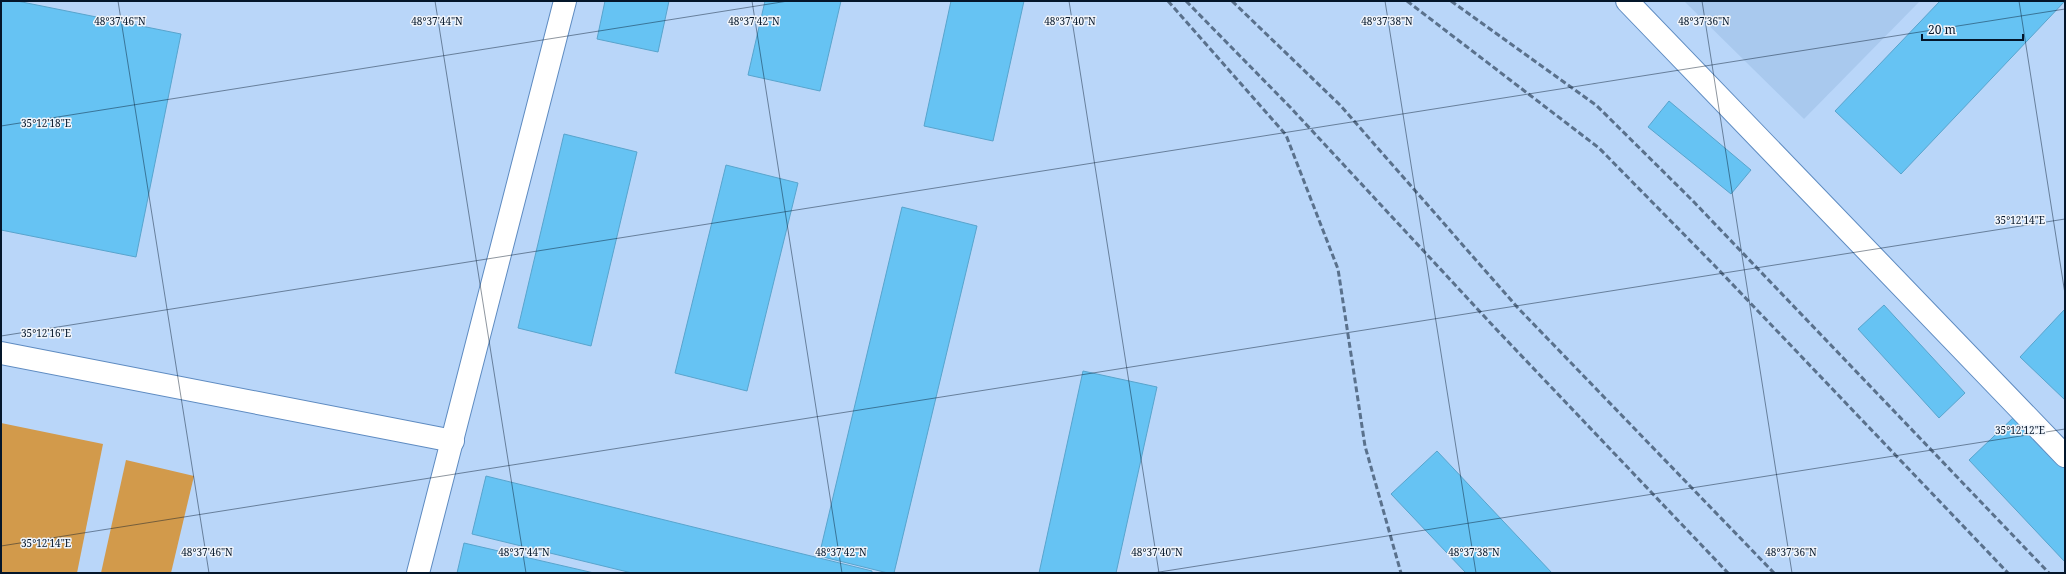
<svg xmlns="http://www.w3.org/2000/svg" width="2066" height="574" viewBox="0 0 2066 574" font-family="'Noto Serif',serif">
	<rect width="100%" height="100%" fill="#b9d6f9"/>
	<polygon fill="#a9c9ee" points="1684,1 1920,1 1804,119"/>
	<g fill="#d29a4b">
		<polygon points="1,423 103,444 77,573 1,573"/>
		<polygon points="126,460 194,476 171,573 101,573"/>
	</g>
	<g fill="#66c3f3" stroke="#58a4cd">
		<polygon points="1,1 17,1 181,34 136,257 1,230"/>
		<polygon points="605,1 669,1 658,52 597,39"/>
		<polygon points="765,1 841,1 820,91 748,75"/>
		<polygon points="951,1 1024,1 993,141 924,126"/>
		<polygon points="1940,1 2065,1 1901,174 1835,111"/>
		<polygon points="1669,101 1751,170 1731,194 1648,127"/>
		<polygon points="564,134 637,152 591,346 518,328"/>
		<polygon points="726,165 798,183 747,391 675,373"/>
		<polygon points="902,207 977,226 894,573 888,573 819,556"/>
		<polygon points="1884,305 1965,393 1939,418 1858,329"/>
		<polygon points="2064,310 2065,311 2065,400 2020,357"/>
		<polygon points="1083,371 1157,387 1116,573 1039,573"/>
		<polygon points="2015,416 2065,469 2065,562 1969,460"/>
		<polygon points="1437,451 1552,573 1466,573 1391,494"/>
		<polygon points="486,476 872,571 872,573 632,573 472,534"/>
		<polygon points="464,543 594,573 457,573"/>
	</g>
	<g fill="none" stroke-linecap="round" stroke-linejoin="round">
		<g stroke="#5e8bc1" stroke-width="24">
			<g id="minor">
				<polyline points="1627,1 2065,456"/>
				<polyline points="1,353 453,441"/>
				<polyline points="418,573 565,1"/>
			</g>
		</g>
		<use href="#minor" stroke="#fff" stroke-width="22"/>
		<g stroke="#5a718c" stroke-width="3" stroke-dasharray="6 3" stroke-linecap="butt">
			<polyline points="1168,1 1286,135 1338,269 1365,446 1401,573"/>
			<polyline points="1186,1 1290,107 1496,329 1728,573"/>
			<polyline points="1232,1 1340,105 1518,308 1774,573"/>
			<polyline points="1407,1 1599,148 1715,266 2008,573"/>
			<polyline points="1451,1 1596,105 1692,200 2049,573"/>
		</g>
	</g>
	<path fill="none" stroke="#04162a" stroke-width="1" stroke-opacity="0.45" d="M118 1 209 573M435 1 526 573M752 1 842 573M1069 1 1159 573M1385 1 1476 573M1702 1 1792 573M2019 1 2065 294M1 126 788 1M1 336 2065 9M1 546 2065 219M1153 573 2065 429"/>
	<g font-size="10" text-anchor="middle" fill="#04162a" stroke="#f0f4fa" stroke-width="3" stroke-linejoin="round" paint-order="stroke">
		<text x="120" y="25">48°37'46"N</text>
		<text x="437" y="25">48°37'44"N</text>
		<text x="754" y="25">48°37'42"N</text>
		<text x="1070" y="25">48°37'40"N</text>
		<text x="1387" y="25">48°37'38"N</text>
		<text x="1704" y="25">48°37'36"N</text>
		<text x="46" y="127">35°12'18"E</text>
		<text x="2020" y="224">35°12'14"E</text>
		<text x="46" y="337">35°12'16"E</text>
		<text x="2020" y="434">35°12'12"E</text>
		<text x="46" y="547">35°12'14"E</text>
		<text x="207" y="556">48°37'46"N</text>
		<text x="524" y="556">48°37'44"N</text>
		<text x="841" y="556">48°37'42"N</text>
		<text x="1157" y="556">48°37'40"N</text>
		<text x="1474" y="556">48°37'38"N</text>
		<text x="1791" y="556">48°37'36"N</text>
	</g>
	<rect width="2066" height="574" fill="none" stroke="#04162a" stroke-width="4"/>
	<path d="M1922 34v6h101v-6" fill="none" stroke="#04162a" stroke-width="2"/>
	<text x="1928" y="34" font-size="12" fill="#04162a" stroke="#f0f4fa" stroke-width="3" paint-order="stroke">20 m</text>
</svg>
